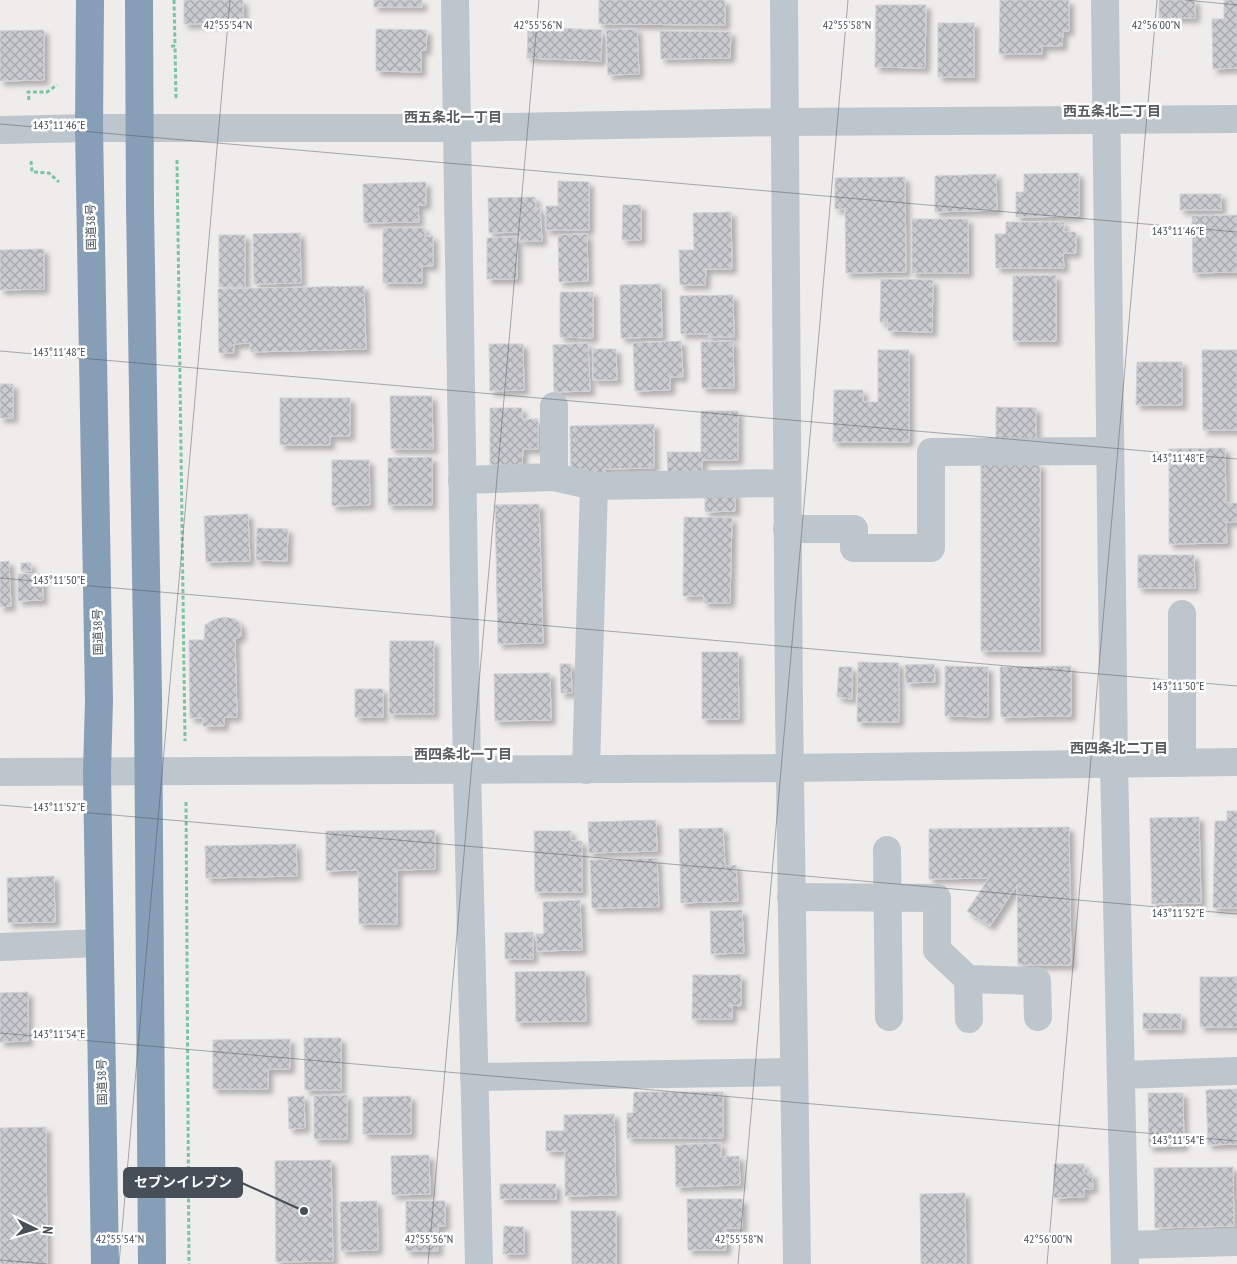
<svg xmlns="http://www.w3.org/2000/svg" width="1237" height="1264" viewBox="0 0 1237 1264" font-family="'PT Sans Narrow','Noto Sans JP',sans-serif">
	<defs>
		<pattern id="building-cross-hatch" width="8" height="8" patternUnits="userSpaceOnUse" patternTransform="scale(1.25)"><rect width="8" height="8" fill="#cacbd0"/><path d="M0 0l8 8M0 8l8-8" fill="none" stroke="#a6a7ac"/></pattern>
		<filter id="shadow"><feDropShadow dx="4.5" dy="4.5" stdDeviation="2.5" flood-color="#0004"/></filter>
	</defs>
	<rect width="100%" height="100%" fill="#efecec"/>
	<g fill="url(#building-cross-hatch)" stroke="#d0d2d7" filter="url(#shadow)">
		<polygon points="184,0 243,0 243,23 184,24"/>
		<rect x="374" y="0" width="48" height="7"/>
		<polygon points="599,0 725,0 725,25 599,24"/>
		<polygon points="1000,0 1069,0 1069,31 1063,31 1062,46 1042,46 1042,54 999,54"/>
		<rect x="1159" y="0" width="36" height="18"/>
		<polygon points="1224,0 1237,0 1237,68 1213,69 1212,19 1224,19"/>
		<polygon points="876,5 926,5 925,68 875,67"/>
		<rect x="938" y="23" width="36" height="54"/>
		<polygon points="528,27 602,30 601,61 527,58"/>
		<polygon points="376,29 427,30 426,50 421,50 421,72 376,71"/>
		<polygon points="637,29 639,74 608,75 606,30"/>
		<polygon points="44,30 44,80 0,81 0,31"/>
		<polygon points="660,31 731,32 730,58 661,59"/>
		<polygon points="1079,173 1079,216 1016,217 1016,192 1024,192 1024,174"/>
		<polygon points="996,174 997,210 935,212 935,176"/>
		<polygon points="905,177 906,272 846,273 845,209 835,209 835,178"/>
		<polygon points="558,181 589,182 589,230 546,230 546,206 558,206"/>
		<polygon points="426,182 426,205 418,205 419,222 364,223 363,184"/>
		<rect x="1180" y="194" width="41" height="16"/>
		<polygon points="535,197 536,209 540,208 542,241 520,241 520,232 489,233 488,198"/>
		<polygon points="623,205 641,205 641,240 622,240"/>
		<polygon points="731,212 732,269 706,269 705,285 680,285 679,250 694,250 693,213"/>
		<polygon points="1237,215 1237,272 1193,273 1192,216"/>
		<rect x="912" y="219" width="56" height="54"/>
		<polygon points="1006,222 1064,222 1064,232 1076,232 1076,253 1063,253 1064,268 996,268 995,234 1006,234"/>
		<polygon points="383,228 425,228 425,236 433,236 433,266 422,266 422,283 383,283"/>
		<polygon points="300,233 301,283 254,284 253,234"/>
		<polygon points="587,234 588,281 559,282 558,235"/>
		<rect x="219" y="235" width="26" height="52"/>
		<polygon points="517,237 517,279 487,279 487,238"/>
		<polygon points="44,249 44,289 0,290 0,250"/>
		<polygon points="1056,275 1056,341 1013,341 1013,276"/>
		<polygon points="881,279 933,280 932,332 888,331 888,322 880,322"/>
		<polygon points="661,284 662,337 621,338 620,285"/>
		<polygon points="364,286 366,349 251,352 250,343 234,344 234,353 219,353 218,289"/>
		<polygon points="560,292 593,292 593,338 560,337"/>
		<polygon points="733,295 734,337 708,337 709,334 681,334 680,296"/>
		<polygon points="681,341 683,377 670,377 670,390 635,391 633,343"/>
		<polygon points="733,341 734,388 702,388 701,342"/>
		<polygon points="588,343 590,391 554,392 553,345"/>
		<polygon points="489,344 523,344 524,390 490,391"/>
		<polygon points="593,349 616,349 617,380 593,380"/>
		<polygon points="878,350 909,350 909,442 833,442 834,390 863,390 863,402 878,402"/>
		<polygon points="1202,350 1237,350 1237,430 1203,430"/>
		<polygon points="1137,362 1182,362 1182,405 1136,405"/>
		<rect x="0" y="384" width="13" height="34"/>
		<polygon points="390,396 432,396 433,449 391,449"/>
		<polygon points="280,398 350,398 350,436 330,436 330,445 280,445"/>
		<polygon points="996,407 1036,408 1036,442 996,442"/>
		<polygon points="490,408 522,408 522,419 538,419 538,449 523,449 522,465 490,465"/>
		<polygon points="701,411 738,411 738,460 702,460 702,472 668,472 667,452 701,452"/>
		<polygon points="654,424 654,468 605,469 605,475 571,470 570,426"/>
		<polygon points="1225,448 1226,503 1237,503 1237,522 1226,522 1227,543 1169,544 1169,449"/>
		<polygon points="432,457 432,505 388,505 388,458"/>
		<polygon points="332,460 369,460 370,505 332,506"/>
		<rect x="981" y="464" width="59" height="187"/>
		<polygon points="735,491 735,511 705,512 705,492"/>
		<polygon points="539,504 543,643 498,644 495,505"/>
		<polygon points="248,514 250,561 206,562 204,516"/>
		<polygon points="684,517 732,518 730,603 704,603 704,596 683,596"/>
		<polygon points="257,528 288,529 287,561 256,560"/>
		<polygon points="1138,555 1194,555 1195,588 1138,588"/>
		<polygon points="9,561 11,606 0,607 0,562"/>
		<rect x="21" y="563" width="10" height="8"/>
		<polygon points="18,574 42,574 43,600 18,601"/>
		<polygon points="224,617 235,619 241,625 241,636 235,639 237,717 224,717 224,726 203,726 203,718 190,718 189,640 204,640 205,625 213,620"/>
		<polygon points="390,641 434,641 434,714 389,714"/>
		<polygon points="702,652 738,652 739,719 702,719"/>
		<polygon points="858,662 899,663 899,722 857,722"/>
		<polygon points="560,664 571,664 572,693 561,693"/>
		<polygon points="934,664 935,682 906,683 905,665"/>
		<polygon points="945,666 988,667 988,717 945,716"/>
		<polygon points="1071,666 1071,716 1001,717 1000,667"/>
		<polygon points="839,667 852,667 852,699 837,697"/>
		<polygon points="550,673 551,720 495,721 494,674"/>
		<rect x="355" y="689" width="28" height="28"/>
		<polygon points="1227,811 1237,811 1237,908 1213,908 1215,821 1227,821"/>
		<polygon points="1199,817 1201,903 1152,904 1150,818"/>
		<polygon points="656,820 657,851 589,853 588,822"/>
		<polygon points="1069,827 1071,965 1018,965 1017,885 990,926 967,911 989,878 929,879 929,829"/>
		<polygon points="723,828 725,866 736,865 738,901 681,903 679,829"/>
		<polygon points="435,830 435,869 397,870 397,924 359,924 358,870 326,871 326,831"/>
		<polygon points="534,831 571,831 571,841 582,841 582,892 535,892"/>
		<polygon points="296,844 297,876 206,878 205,846"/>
		<polygon points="657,858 659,907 592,908 590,860"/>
		<polygon points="54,876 55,922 8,923 7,878"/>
		<polygon points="580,900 582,950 537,951 536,934 544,934 543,902"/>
		<polygon points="742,910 744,953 711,954 710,911"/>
		<polygon points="533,932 533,959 505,959 505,933"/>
		<polygon points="585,971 586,1021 516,1022 515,972"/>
		<polygon points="693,975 741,975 741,1006 732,1005 732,1019 692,1019"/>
		<rect x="1200" y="977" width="37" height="50"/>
		<polygon points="28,992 28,1041 0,1042 0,993"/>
		<polygon points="1143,1013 1181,1014 1181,1029 1143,1029"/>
		<polygon points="304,1038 341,1038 341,1090 305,1090"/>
		<polygon points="290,1039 290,1069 268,1069 268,1089 213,1089 213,1040"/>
		<polygon points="1237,1089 1237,1144 1208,1145 1206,1090"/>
		<polygon points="634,1092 723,1092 723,1138 627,1138 627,1113 633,1113"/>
		<polygon points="1148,1093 1183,1093 1184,1146 1149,1147"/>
		<polygon points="347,1095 347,1139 314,1139 314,1096"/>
		<polygon points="304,1096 305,1128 289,1129 288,1097"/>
		<polygon points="411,1096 411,1134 363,1134 363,1097"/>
		<polygon points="614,1114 616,1195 565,1196 565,1151 546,1151 546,1131 564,1131 564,1115"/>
		<polygon points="46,1127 47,1264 0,1264 0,1128"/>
		<polygon points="721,1143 721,1157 739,1156 740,1185 676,1187 675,1145"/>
		<polygon points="429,1155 430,1194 392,1195 391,1156"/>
		<polygon points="331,1160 333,1261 276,1262 275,1161"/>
		<polygon points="1054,1164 1084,1164 1084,1174 1092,1173 1093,1189 1084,1189 1084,1197 1054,1198"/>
		<polygon points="1233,1167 1234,1226 1155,1228 1154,1168"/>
		<rect x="500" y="1184" width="56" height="15"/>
		<polygon points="965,1193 966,1264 921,1264 920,1194"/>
		<polygon points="687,1199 742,1199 742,1228 726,1228 726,1250 688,1250"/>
		<polygon points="377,1201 378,1250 341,1251 340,1202"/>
		<polygon points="406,1201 445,1201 445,1226 438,1226 438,1251 406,1251"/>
		<polygon points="571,1211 616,1211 616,1264 572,1264"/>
		<polygon points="504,1226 524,1227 524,1254 503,1254"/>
	</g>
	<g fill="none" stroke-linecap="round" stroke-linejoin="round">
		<g stroke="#78c5a0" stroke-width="3" stroke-dasharray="4 2.5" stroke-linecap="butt">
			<polyline points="174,0 175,46"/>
			<polyline points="171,46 175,46 176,98"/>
			<polyline points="29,100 28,92 47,92 57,85"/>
			<polyline points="177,160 185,741"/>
			<polyline points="31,161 32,172 49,173 59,182"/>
			<polyline points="186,802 189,1264"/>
		</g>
		<g stroke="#bec6cd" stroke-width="28">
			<polyline points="455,0 467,771 479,1264"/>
			<polyline points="784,0 789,706 797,1264"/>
			<polyline points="1105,0 1114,763 1125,1264"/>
			<polyline points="0,130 89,128 456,128 784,122 1237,119"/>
			<polyline points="554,477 594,486 787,483"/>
			<polyline points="462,480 554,477 554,406"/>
			<polyline points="787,529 854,529 854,548 931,548 931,452 1110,451"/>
			<polyline points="1182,614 1182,763"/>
			<polyline points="586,770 594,486"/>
			<polyline points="0,772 789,768 1237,762"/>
			<polyline points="887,850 889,1017"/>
			<polyline points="791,897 937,898 937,950 968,979 1037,981 1038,1017"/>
			<polyline points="0,947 100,943"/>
			<polyline points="968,979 969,1019"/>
			<polyline points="1121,1075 1237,1071"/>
			<polyline points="474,1077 794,1072"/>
			<polyline points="1125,1245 1237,1242"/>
		</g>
		<g stroke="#879eb7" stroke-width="28">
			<polyline points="90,0 89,128 99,700 97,772 105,1264"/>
			<polyline points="139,0 140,207 148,697 152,1264"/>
		</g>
	</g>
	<path fill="none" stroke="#464f58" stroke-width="1" stroke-opacity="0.45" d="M1185 0 1237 5M0 124 1237 232M0 351 1237 459M0 578 1237 686M0 805 1237 914M0 1033 1237 1141M0 1260 47 1264M119 1264 230 0M428 1264 539 0M738 1264 848 0M1047 1264 1157 0"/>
	<g text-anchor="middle" stroke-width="5" stroke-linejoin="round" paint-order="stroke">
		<g font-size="12" fill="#464f58" stroke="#fff">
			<text transform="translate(91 227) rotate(-91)" y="4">国道38号</text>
			<text transform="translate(98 632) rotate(-91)" y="4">国道38号</text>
			<text transform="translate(102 1082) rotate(-91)" y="4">国道38号</text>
		</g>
		<g font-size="14" font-weight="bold" fill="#595c60" stroke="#fff">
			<text x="1112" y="116">西五条北二丁目</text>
			<text x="453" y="122">西五条北一丁目</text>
			<text x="1119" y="753">西四条北二丁目</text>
			<text x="463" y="759">西四条北一丁目</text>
		</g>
	</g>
	<g font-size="12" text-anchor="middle" fill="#464f58" stroke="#fff" stroke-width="5" stroke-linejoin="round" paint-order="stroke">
		<text x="228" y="29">42°55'54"N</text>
		<text x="538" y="29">42°55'56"N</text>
		<text x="847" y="29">42°55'58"N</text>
		<text x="1156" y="29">42°56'00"N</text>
		<text x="59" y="129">143°11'46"E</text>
		<text x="1178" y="235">143°11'46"E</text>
		<text x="59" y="356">143°11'48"E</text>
		<text x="1178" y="462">143°11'48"E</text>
		<text x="59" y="584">143°11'50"E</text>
		<text x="1178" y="690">143°11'50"E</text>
		<text x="59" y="811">143°11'52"E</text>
		<text x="1178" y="917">143°11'52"E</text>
		<text x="59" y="1038">143°11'54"E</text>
		<text x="1178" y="1144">143°11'54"E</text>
		<text x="120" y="1243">42°55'54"N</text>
		<text x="429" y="1243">42°55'56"N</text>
		<text x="739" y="1243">42°55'58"N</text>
		<text x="1048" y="1243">42°56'00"N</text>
	</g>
	<path fill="none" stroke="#464f58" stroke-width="2" d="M304 1211L242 1183"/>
	<circle fill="#464f58" stroke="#fff" stroke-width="2" cx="304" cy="1211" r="5"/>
	<rect fill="#464f58" stroke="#464f58" stroke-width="2" x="124" y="1168" width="118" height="29" rx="5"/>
	<g font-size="14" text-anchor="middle" font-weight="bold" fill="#fff">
		<text x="183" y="1187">セブンイレブン</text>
	</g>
	<g transform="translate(35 1229) rotate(95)" stroke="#ffffff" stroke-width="4" paint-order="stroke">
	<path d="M0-4L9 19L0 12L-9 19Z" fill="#464f58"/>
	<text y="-8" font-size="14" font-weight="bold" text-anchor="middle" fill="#464f58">N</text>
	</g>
</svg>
